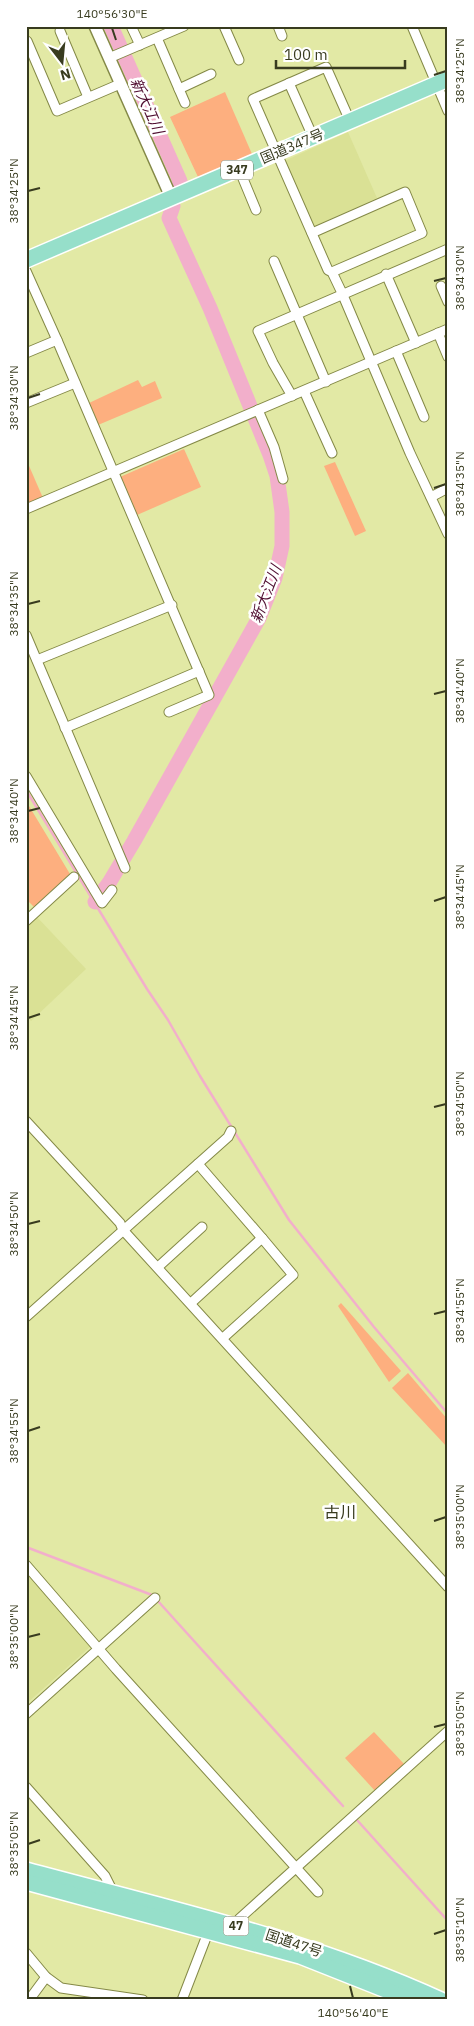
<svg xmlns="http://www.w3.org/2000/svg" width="474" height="2026" viewBox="0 0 474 2026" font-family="'IBM Plex Sans','Noto Sans JP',sans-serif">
	<rect width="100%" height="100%" fill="#e2e9a5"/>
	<g fill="#dae195">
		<polygon points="348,132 377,198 312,227 282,162"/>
		<polygon points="36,916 86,969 31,1021 26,1016 26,925"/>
		<polygon points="26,1573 91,1646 26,1704"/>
	</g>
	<g fill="#fdaf7f">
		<polygon points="225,92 252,154 198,177 170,117"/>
		<polygon points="138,380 142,387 155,381 162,398 98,425 89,403"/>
		<polygon points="184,449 201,487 137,515 120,477"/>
		<polygon points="26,459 43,498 26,506"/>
		<polygon points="335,462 366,531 355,536 324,466"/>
		<polygon points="26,801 70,874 34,907 26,899"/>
		<polygon points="341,1303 401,1371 389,1382 338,1306"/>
		<polygon points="408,1373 448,1420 448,1448 392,1388"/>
		<polygon points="374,1732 405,1765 376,1792 345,1758"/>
	</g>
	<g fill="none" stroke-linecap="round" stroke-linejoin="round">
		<g stroke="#f2afcb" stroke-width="2.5">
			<polyline points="26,790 147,989 168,1020 200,1076 289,1220 374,1327 448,1414"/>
			<polyline points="26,1547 152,1595"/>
			<polyline points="157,1600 343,1806"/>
			<polyline points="357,1820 448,1921"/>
		</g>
		<g stroke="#f2afcb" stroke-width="15">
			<polyline points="111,26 180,181 178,187"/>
			<polyline points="95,902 109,883 134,841 259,618 275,578 282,546 282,512 277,476 270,455 210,308 169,218 173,206"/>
		</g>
		<g stroke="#848947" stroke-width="11">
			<g id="minor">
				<polyline points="131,26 140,45"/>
				<polyline points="224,26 239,60"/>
				<polyline points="278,26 282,36"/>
				<polyline points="412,26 448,111"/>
				<polyline points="60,31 88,97"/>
				<polyline points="157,38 185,103"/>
				<polyline points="27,41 57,111 120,84"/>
				<polyline points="109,58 184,26"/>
				<polyline points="289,83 313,137"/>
				<polyline points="179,89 211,74"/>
				<polyline points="350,121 326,67 253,99 328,270 332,272 342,293 410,453 448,534"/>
				<polyline points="239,169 256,210"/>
				<polyline points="312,233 405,192 422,233 332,272"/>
				<polyline points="274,261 326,382"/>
				<polyline points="26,271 57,340"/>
				<polyline points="386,274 416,343"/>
				<polyline points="441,286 448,302"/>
				<polyline points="438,333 448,357"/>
				<polyline points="396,351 424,417"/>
				<polyline points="26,353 57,340 209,695 169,712"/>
				<polyline points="304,391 332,453"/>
				<polyline points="292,396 273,363 258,331 448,249"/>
				<polyline points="26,403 75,383"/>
				<polyline points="258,410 274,447 283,479"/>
				<polyline points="431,497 448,488"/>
				<polyline points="26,509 448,329"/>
				<polyline points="26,635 125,868"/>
				<polyline points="37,660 172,605"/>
				<polyline points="65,728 199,671"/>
				<polyline points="26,776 102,903 112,890"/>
				<polyline points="26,921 74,877"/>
				<polyline points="26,1121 120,1223 123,1230 448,1587"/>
				<polyline points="198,1164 262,1238"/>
				<polyline points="158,1267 202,1227"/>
				<polyline points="191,1303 262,1238 293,1275 223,1338"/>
				<polyline points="26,1317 228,1137 231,1131"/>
				<polyline points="26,1565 116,1669 318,1892"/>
				<polyline points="26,1714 155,1598"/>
				<polyline points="26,1787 105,1876 114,1894"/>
				<polyline points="239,1927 239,1919 448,1731"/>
				<polyline points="26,1953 46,1977 61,1988 143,2000"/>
				<polyline points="29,2000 46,1977"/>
				<polyline points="182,2000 209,1930"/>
			</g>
		</g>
		<g stroke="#848947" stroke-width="14">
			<polyline id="tertiary" points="95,26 171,197"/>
		</g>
		<g stroke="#fff" stroke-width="18">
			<g id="trunk">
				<polyline points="26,260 448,79"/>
				<path d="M26 1870C166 1908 308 1939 441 2000"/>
				<polyline points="26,1882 300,1956 411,2000"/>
			</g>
		</g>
		<use href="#minor" stroke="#fff" stroke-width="9"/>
		<use href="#tertiary" stroke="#fff" stroke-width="11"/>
		<use href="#trunk" stroke="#96dfca" stroke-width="15"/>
	</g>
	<path fill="none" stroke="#383b1f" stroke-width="2" d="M112 28 116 40M434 75 446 71M28 191 40 188M434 281 446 278M28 398 40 394M434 488 446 484M28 604 40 601M434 694 446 691M28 811 40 808M434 901 446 897M28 1018 40 1014M434 1107 446 1104M28 1224 40 1221M434 1314 446 1311M28 1431 40 1427M434 1521 446 1517M28 1637 40 1634M434 1727 446 1724M28 1844 40 1840M434 1934 446 1930M350 1986 353 1998"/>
	<g text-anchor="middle" stroke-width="5" stroke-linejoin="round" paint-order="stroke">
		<g fill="#fff" stroke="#747662" stroke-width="1">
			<rect x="221" y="160.5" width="32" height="19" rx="4"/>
			<rect x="223.5" y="1916.5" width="25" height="19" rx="4"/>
		</g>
		<g font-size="12" font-weight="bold" fill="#383b1f">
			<text x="237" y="174">347</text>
			<text x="236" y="1930">47</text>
		</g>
		<g font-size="14" fill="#383b1f" stroke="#fff">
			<text transform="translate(292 146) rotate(-23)" y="5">国道347号</text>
			<text transform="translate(294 1943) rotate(18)" y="5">国道47号</text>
		</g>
		<g font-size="15" font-style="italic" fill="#500e31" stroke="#fff">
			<text transform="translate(147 106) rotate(66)" y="5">新大江川</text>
			<text transform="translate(266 594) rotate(-69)" y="5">新大江川</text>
		</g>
		<g font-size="16" fill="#383b1f" stroke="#fff">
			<text x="340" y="1518">古川</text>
		</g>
	</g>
	<rect width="474" height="2026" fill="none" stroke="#ffffff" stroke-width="55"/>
	<g transform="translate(62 62) rotate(164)" stroke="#ffffff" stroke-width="4" paint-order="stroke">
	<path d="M0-4L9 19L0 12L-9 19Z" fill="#383b1f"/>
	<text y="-8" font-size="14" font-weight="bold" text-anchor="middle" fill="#383b1f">N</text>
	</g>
	<path d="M276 60v8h129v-8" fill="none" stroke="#383b1f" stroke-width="2.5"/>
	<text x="284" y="60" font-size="15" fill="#383b1f" stroke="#ffffff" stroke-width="4" paint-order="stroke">100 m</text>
	<rect x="28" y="28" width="418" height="1970" fill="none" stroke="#383b1f" stroke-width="2"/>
	<g font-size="12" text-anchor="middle" fill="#383b1f">
		<text x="112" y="18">140°56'30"E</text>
		<text transform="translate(460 71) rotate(-90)" y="4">38°34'25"N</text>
		<text transform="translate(14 191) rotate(-90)" y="4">38°34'25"N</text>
		<text transform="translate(460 278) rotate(-90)" y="4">38°34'30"N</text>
		<text transform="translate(14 398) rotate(-90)" y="4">38°34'30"N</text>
		<text transform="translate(460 484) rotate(-90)" y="4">38°34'35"N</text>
		<text transform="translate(14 604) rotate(-90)" y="4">38°34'35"N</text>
		<text transform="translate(460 691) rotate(-90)" y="4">38°34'40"N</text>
		<text transform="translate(14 811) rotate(-90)" y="4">38°34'40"N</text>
		<text transform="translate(460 897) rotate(-90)" y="4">38°34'45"N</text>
		<text transform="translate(14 1018) rotate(-90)" y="4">38°34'45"N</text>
		<text transform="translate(460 1104) rotate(-90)" y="4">38°34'50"N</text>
		<text transform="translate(14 1224) rotate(-90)" y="4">38°34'50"N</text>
		<text transform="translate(460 1311) rotate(-90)" y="4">38°34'55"N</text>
		<text transform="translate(14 1431) rotate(-90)" y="4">38°34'55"N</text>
		<text transform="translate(460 1517) rotate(-90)" y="4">38°35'00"N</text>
		<text transform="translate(14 1637) rotate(-90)" y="4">38°35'00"N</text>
		<text transform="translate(460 1724) rotate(-90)" y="4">38°35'05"N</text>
		<text transform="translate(14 1844) rotate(-90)" y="4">38°35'05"N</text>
		<text transform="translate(460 1930) rotate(-90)" y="4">38°35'10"N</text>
		<text x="353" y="2017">140°56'40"E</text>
	</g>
</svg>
